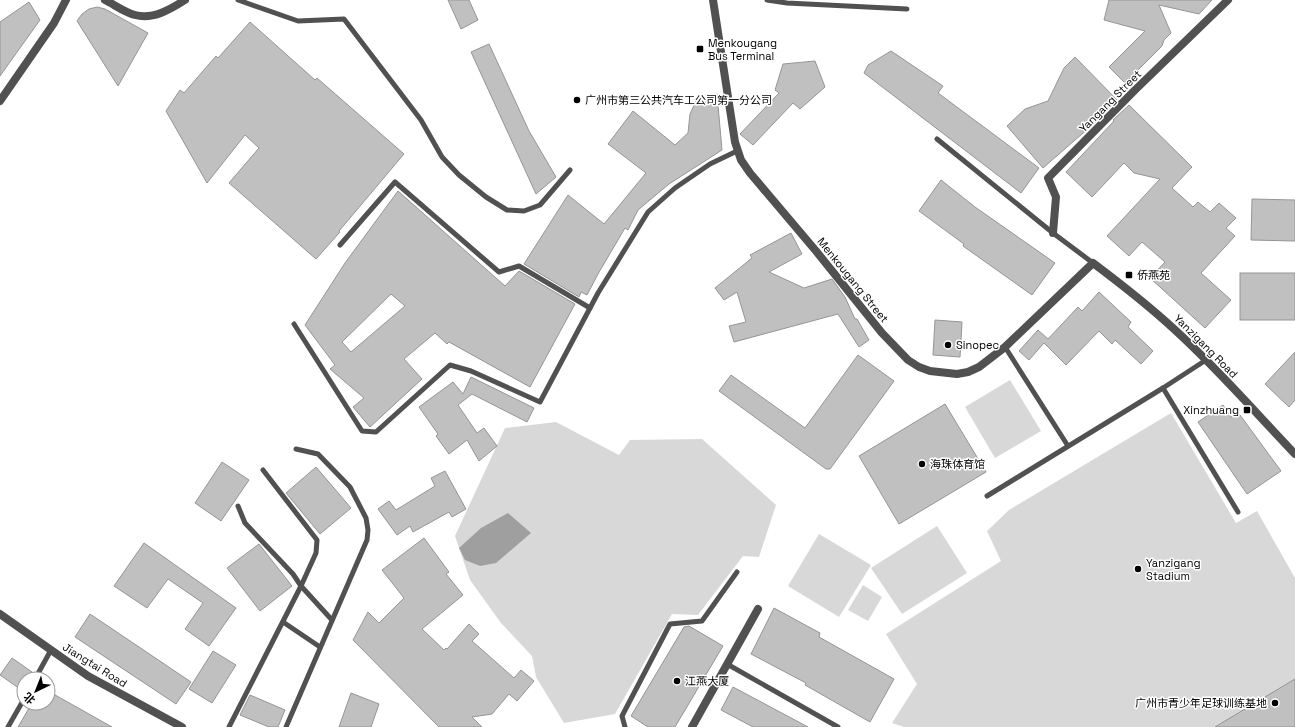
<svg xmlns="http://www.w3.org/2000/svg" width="1295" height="727" viewBox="0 0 1295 727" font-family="'Space Grotesk','Noto Sans SC',sans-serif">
	<rect width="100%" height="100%" fill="#fff"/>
	<g fill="#d8d8d8">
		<polygon points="1010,380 1041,431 995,458 965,407"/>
		<polygon points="1171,413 1236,523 1257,511 1295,578 1295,727 904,727 892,723 917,684 886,634 1001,561 987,531 1009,510"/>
		<polygon points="556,422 619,455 630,440 702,439 776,505 759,557 743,556 698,615 672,614 615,714 564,723 536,677 532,656 501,623 470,580 455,536 505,428"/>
		<polygon points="937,526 967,573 902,614 871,568"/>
		<polygon points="819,534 871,565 839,617 788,586"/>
		<polygon points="863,585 882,597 868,621 848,610"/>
	</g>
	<polygon fill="#9f9f9f" points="508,513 531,533 496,563 480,566 465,560 459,548 481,528"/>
	<g fill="#c0c0c0" stroke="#959595" fill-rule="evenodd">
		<polygon points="448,0 469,0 478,20 461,29"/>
		<polygon points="1109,0 1212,0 1199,14 1159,5 1171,33 1164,40 1162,46 1125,83 1109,67 1145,31 1104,20"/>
		<polygon points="29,2 40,20 0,76 0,22"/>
		<polygon points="97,7 105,9 148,33 118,86 77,21 82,14 89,9"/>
		<polygon points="250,22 315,80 317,78 404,154 339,231 340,232 316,259 229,183 259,148 245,135 207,183 166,111 180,90 184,93 216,56 218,58"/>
		<polygon points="489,44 529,131 556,177 536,194 471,52"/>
		<polygon points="891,51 943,86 938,93 1039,168 1021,193 864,73 868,65"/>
		<polygon points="1075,57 1117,100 1098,120 1043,168 1007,126 1025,109 1048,101 1064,68"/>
		<polygon points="815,61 825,87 800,109 793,103 753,145 740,134 779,93 775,90 783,64"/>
		<polygon points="717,94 722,150 669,184 638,210 628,230 625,228 598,274 587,295 581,292 579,297 524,264 568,195 604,224 646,173 608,144 633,111 675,145 688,133 690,114 696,101"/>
		<polygon points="1129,105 1192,167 1172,188 1193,207 1198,202 1210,212 1219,203 1236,218 1226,228 1235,236 1201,273 1231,300 1205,328 1150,278 1165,262 1142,242 1129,256 1107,236 1160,179 1134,173 1124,163 1092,197 1066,172 1114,121 1113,120"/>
		<polygon points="941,180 975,207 1055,263 1032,295 963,246 964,244 919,211"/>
		<path d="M398 191 505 286 519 271 575 304 530 387 449 342 447 344 435 333 404 359 422 379 370 427 353 407 364 398 330 369 335 365 305 325 345 263ZM391 294 405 306 351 352 342 342Z"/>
		<polygon points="1252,199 1295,200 1295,241 1251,240"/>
		<polygon points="791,233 802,254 769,272 804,288 832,279 845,297 855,319 857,319 869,340 859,347 838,314 734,342 729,326 746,322 737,292 724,300 715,288 752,258 750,255"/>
		<rect x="1240" y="273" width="55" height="47"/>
		<polygon points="1099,292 1131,322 1128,327 1153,351 1141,364 1115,340 1112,344 1099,331 1066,365 1044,343 1029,360 1019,351 1038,330 1048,339 1078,307 1082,311"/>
		<polygon points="935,320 962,322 960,357 933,355"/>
		<polygon points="1295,352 1295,400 1289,407 1265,384"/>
		<polygon points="858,355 894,381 830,469 826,469 719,391 731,375 805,428"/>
		<polygon points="471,377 534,408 527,422 472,394 458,405 477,433 484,428 497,446 479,461 467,440 449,454 436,436 438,434 419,407 453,382 463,394"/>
		<polygon points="945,404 986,472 899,524 859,456"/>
		<polygon points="1223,405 1231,417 1240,415 1281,471 1247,494 1198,422"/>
		<polygon points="222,462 249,480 221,521 195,503"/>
		<polygon points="316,467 351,508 320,534 286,493"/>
		<polygon points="445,471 466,509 452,517 449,512 413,532 410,526 397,535 378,509 389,501 396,510 435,486 431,478"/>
		<polygon points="424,538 449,572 446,574 463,595 422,629 444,650 446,648 447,649 469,624 479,634 472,641 514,678 521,670 534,681 517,701 509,694 492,714 472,717 482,727 439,727 353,640 368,612 379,623 404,598 382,570"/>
		<polygon points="144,543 236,608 209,646 185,629 203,603 168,579 147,608 114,586"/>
		<polygon points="259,544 292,586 260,611 227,568"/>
		<polygon points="774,608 820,633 819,637 894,679 870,722 805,685 806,683 751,654"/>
		<polygon points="90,614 191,682 176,704 75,637"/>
		<polygon points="689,626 723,646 675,727 648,727 631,716 684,627"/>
		<polygon points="213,651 236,665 212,703 189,689"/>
		<polygon points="12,658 32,672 27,679 24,679 24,683 20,689 0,675"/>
		<polygon points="1295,679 1295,727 1215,727"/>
		<polygon points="733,687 808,727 753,727 721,710"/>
		<polygon points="48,691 112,727 18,727 32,703 48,703"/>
		<polygon points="351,693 379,704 371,727 339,727"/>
		<polygon points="250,695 285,710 278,727 269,727 240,715"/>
	</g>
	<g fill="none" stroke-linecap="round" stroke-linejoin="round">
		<g stroke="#515151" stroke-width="5">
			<polyline points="238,0 298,21 344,19 421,120 442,157 459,175 486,197 507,210 524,211 540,205 570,170"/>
			<polyline points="767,0 787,3 907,9"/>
			<polyline points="937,139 1053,233 1093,263"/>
			<polyline points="340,245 395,182 499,272 519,266 590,308"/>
			<polyline points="294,324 362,431 376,432 450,365 471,371 540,402 598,293 648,212 675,188 710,164 737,151"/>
			<polyline points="1005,347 1068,446"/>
			<polyline points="1163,388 1238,512"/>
			<polyline points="263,470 317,540 316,553 301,586 332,620"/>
			<polyline points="987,496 1163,388 1206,360"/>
			<polyline points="283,622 320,647"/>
			<polyline points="727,664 838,727"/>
			<polyline points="35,679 51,650"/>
			<polyline points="8,727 24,699"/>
			<polyline points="229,727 301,586 293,574 245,523 238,506"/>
			<polyline points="286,727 367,540 368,530 366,518 350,487 318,454 296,449"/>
			<polyline points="625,727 622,716 670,624 702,621 737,572"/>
		</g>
		<g stroke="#515151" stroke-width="8">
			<polyline points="1053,233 1056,197 1048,178 1135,90 1228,0"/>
			<polyline points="692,727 758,609"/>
		</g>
		<g stroke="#515151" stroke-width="8">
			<path d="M105 0C115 5 124 12 135 15 153 20 171 9 185 0"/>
			<path d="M713 0 735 142 741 160 750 173 816 251 882 333 908 360 919 367 930 371 957 374 968 372 979 367 1005 347 1093 263C1121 284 1148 305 1174 329 1217 368 1255 412 1295 454"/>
			<polyline points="0,101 54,23 66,0"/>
			<polyline points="0,614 88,676 182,727"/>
		</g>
	</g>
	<g fill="#000" stroke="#fff" stroke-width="1.5">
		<rect x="696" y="45" width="8" height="8" rx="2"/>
		<circle cx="577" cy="100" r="4"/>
		<rect x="1125" y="271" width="8" height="8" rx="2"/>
		<circle cx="948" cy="345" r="4"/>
		<rect x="1243" y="406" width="8" height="8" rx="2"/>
		<circle cx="922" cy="464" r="4"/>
		<circle cx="1138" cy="569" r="4"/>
		<circle cx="677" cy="681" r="4"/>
		<circle cx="1275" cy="703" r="4"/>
	</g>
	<g text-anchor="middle" stroke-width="3" stroke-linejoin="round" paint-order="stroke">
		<g font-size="11" fill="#000" stroke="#fff" text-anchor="start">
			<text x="708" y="47">Menkougang<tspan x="708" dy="13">Bus Terminal</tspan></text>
			<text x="585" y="104">广州市第三公共汽车工公司第一分公司</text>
			<text x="1137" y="279">侨燕苑</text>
			<text x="956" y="349">Sinopec</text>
			<text x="1239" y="414" text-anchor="end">Xinzhuang</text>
			<text x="930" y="468">海珠体育馆</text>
			<text x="1146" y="567">Yanzigang<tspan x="1146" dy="13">Stadium</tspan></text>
			<text x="685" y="685">江燕大厦</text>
			<text x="1267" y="707" text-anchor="end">广州市青少年足球训练基地</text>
		</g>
		<g font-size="11" fill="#000" stroke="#fff">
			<text transform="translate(1110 101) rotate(-45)" y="4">Yangang Street</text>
			<text transform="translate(853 280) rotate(51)" y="4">Menkougang Street</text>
			<text transform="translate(1206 346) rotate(45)" y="4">Yanzigang Road</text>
			<text transform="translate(95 665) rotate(32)" y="4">Jiangtai Road</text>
		</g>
	</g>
	<g transform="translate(36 691) rotate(223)"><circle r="19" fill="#ffffff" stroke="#999999"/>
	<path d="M0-3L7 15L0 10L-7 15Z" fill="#000000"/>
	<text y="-6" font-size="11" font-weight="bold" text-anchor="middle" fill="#000000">北</text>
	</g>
</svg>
